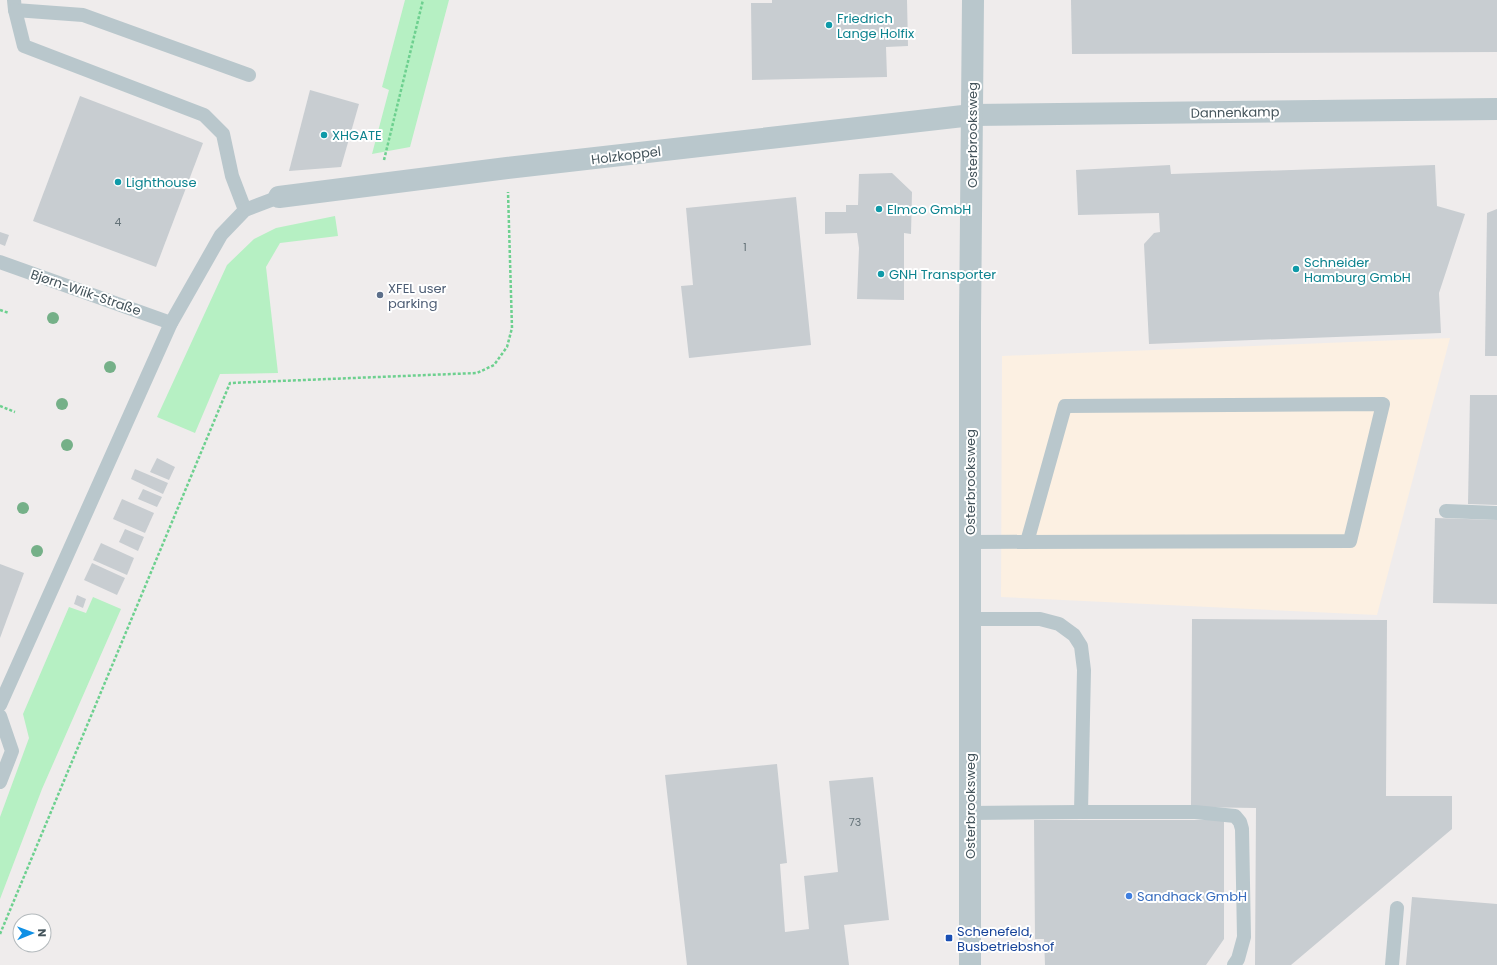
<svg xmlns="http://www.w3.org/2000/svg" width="1497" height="965" viewBox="0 0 1497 965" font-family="Poppins,sans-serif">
	<rect width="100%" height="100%" fill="#efecec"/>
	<polygon fill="#fcf0e2" points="1450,338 1377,615 1001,597 1002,356"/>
	<g fill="#b6f0c3">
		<polygon points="405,0 449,0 410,147 372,154 389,90 382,87"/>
		<polygon points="335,216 338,236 280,243 266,267 278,373 220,374 195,433 157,417 227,265 254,239 276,228"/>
		<polygon points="93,597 121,609 42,789 0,899 0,817 29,738 23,714 69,607 86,613"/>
	</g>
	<g fill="#c8cdd1">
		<polygon points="772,0 907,0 908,46 886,47 887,77 752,80 751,3 772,3"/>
		<polygon points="1071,0 1497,0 1497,52 1072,54"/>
		<polygon points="310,90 359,104 341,167 289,171"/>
		<polygon points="80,96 203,143 156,267 33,221"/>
		<polygon points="1170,165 1171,174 1435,165 1437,206 1465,214 1439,293 1441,333 1149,344 1144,244 1154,233 1160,232 1159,213 1078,215 1076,170"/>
		<polygon points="892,173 912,192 911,234 904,233 904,300 857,299 859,248 857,233 825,234 825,212 846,212 846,205 858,205 859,174"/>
		<polygon points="796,197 811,345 689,358 681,286 693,285 686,208"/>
		<polygon points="1497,209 1497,356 1485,356 1487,213"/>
		<polygon points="0,232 9,235 5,246 0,244"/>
		<polygon points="1470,395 1497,395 1497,505 1468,504"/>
		<polygon points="157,458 175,467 169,480 150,472"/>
		<polygon points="135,469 168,483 163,494 131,479"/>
		<polygon points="143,489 162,497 157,507 138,499"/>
		<polygon points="122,499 154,513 145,533 113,519"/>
		<polygon points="1435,518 1497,520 1497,604 1433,603"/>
		<polygon points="125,529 144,537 138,551 119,542"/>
		<polygon points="101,543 134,558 127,575 93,560"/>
		<polygon points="92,563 125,578 117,595 84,580"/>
		<polygon points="0,564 24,573 0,638"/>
		<polygon points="77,595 86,599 83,608 74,604"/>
		<polygon points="1192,619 1387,620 1386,796 1452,796 1452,829 1291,965 1255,965 1256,808 1191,807"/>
		<polygon points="777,764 787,863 780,864 785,932 809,929 804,876 838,872 829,781 873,777 889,920 844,925 849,965 687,965 665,775"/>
		<polygon points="1034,820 1224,820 1224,939 1206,965 1045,965 1044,939 1035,939"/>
		<polygon points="1412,897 1497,904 1497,965 1406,965"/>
	</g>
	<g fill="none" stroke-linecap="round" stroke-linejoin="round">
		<g stroke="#6dd08f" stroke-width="2.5" stroke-dasharray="3 2" stroke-linecap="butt">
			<polyline points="384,160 423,0"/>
			<polyline points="0,310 9,313"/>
			<polyline points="0,406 15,412"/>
			<polyline points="0,934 230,383 477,373 494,365 507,347 512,328 508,192"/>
		</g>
		<g stroke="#b9c7cc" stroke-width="14">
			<polyline points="14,0 15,10 83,15 249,75"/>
			<polyline points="15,10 24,46 204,115 223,134 232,176 245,210"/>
			<polyline points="0,262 171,323"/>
			<polyline points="1446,511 1497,513"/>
			<polyline points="970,542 1350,541 1383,404 1065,406 1027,542"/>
			<polyline points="970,619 1040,619 1059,624 1074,635 1081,646 1084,670 1081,812 1195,812 1235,816 1240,822 1242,829 1244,937 1238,959 1234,965"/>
			<polyline points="0,705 171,323 221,235 245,210 279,197"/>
			<polyline points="0,716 12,751 0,782"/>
			<polyline points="970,813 1081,812"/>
			<polyline points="1392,965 1397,908"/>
		</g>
		<g stroke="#b9c7cc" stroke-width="22">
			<polyline points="279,197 507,168 972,115 1497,109"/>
			<polyline points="970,965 970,323 973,0"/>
		</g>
	</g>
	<g fill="#75b088">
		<circle cx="53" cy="318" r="6"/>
		<circle cx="110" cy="367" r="6"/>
		<circle cx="62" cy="404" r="6"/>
		<circle cx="67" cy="445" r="6"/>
		<circle cx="23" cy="508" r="6"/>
		<circle cx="37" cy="551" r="6"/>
	</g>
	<g fill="#0f9aa8" stroke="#fff" stroke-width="1.5">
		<circle cx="829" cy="25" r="4"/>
		<circle cx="324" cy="135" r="4"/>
		<circle cx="118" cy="182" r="4"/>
		<circle cx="879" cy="209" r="4"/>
		<circle cx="1296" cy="269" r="4"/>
		<circle cx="881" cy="274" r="4"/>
	</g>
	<circle fill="#5c6f8a" stroke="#fff" stroke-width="1.5" cx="380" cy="295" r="4"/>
	<circle fill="#3f7fe0" stroke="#fff" stroke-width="1.5" cx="1129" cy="896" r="4"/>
	<rect fill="#1a4fb4" stroke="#fff" stroke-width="1.5" x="945" y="934" width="8" height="8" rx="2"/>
	<g text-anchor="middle" stroke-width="4" stroke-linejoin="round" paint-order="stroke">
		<g font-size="11" fill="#647278">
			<text x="118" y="226">4</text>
			<text x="745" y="251">1</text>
			<text x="855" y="826">73</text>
		</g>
		<g font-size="13" fill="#0d838f" stroke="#fff" text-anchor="start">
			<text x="837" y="23">Friedrich<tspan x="837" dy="15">Lange Holfix</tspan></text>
			<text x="332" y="140">XHGATE</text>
			<text x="126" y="187">Lighthouse</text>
			<text x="887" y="214">Elmco GmbH</text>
			<text x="1304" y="267">Schneider<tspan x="1304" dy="15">Hamburg GmbH</tspan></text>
			<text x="889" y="279">GNH Transporter</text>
		</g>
		<g font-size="13" fill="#43535a" stroke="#fff">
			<text transform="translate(1235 112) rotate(-1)" y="5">Dannenkamp</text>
			<text transform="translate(972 135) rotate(-90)" y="5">Osterbrooksweg</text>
			<text transform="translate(626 155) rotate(-7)" y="5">Holzkoppel</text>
			<text transform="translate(86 292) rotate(19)" y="5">Bjørn-Wiik-Straße</text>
			<text transform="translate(970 482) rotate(-90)" y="5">Osterbrooksweg</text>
			<text transform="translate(970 806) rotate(-90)" y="5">Osterbrooksweg</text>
		</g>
		<g font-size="13" fill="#4e5e75" stroke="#fff" text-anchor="start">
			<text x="388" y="293">XFEL user<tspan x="388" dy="15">parking</tspan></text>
		</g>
		<g font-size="13" fill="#366cbe" stroke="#fff" text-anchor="start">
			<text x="1137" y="901">Sandhack GmbH</text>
		</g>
		<g font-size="13" fill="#164399" stroke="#fff" text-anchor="start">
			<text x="957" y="936">Schenefeld,<tspan x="957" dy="15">Busbetriebshof</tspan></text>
		</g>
	</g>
	<g transform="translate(32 933) rotate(89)"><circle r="19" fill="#ffffff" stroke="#b4babd"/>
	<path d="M0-3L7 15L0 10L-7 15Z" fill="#1090e5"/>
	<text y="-6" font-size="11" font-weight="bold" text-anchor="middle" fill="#43535a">N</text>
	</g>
</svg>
